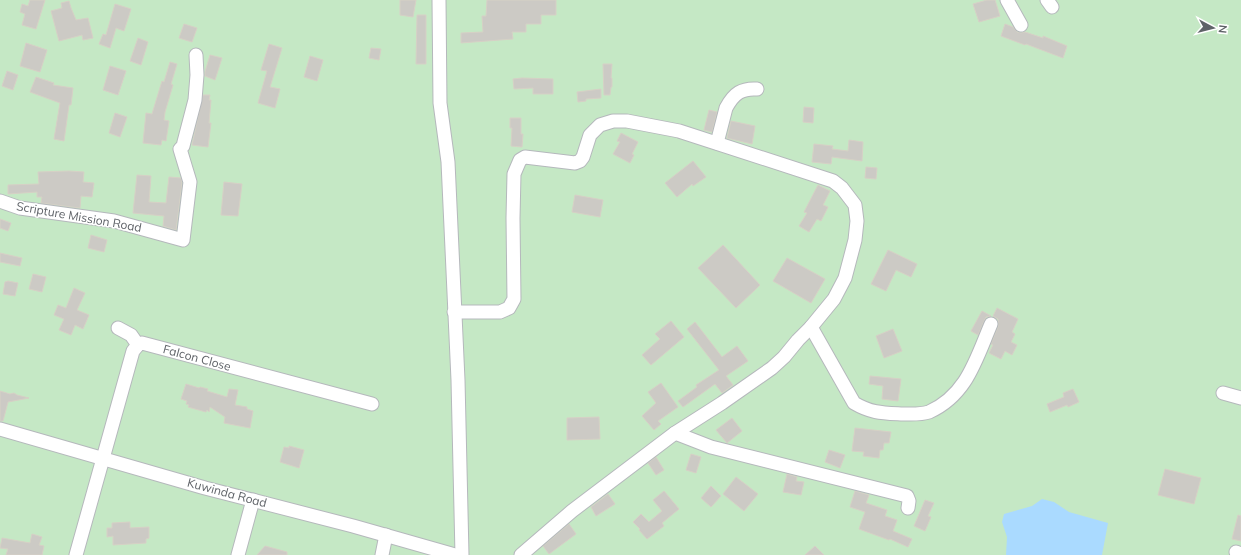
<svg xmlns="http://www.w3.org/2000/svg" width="1241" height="555" viewBox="0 0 1241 555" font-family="Mulish,sans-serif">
	<rect width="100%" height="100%" fill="#f1efe8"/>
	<rect fill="#c5e8c5" x="0" y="0" width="1241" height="555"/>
	<polygon fill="#aadaff" points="1042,499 1054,502 1069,512 1108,523 1102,555 1006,555 1007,537 1002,522 1004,514 1032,506"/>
	<g fill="#cccac5" stroke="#d6d1c6">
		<polygon points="30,0 45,0 36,29 22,25 25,14 20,12 22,4 28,6"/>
		<polygon points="400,0 416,0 413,17 400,15"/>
		<polygon points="487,0 556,0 556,15 541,15 541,24 526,24 526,32 512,32 513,39 461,43 461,33 483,32 482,16 486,16"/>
		<polygon points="987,0 995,0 1000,16 979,22 973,4"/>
		<polygon points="69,1 71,8 76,20 88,18 93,38 83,40 82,35 59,41 51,11 62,8 61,3"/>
		<polygon points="115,4 131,9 124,31 116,28 110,48 99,44 103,34 106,35"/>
		<polygon points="417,15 426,15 426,64 416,64"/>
		<polygon points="184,24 197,28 192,42 179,38"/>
		<polygon points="1005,24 1013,27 1017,32 1021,33 1025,32 1043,38 1043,36 1067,46 1063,58 1026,44 1025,45 1001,36"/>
		<polygon points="138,38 148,42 141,65 130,61"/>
		<polygon points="26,43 47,50 40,72 20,66"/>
		<polygon points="269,44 282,48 270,87 280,89 275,108 258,103 267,71 261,70"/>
		<polygon points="371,48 381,49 379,60 369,58"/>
		<polygon points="210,55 222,58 215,80 205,76 205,72"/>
		<polygon points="310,56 323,60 317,81 304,77"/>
		<polygon points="170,62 177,64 171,84 173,85 165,112 164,120 169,121 166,141 162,140 161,145 143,143 146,113 152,114 162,81 164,82"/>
		<polygon points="603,64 612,64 611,78 612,78 612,87 611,87 610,95 604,95"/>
		<polygon points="110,66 126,71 118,95 103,90"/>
		<polygon points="7,71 18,75 13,90 2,86"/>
		<polygon points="36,77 54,83 53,85 73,88 71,105 69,105 64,141 54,139 60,103 30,92"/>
		<polygon points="522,78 553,79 553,94 533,94 533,88 514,89 513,79"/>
		<polygon points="601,89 601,98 586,99 586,101 578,102 577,92"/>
		<polygon points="203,95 210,95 209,100 211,100 209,123 211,123 208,147 192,145"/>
		<polygon points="804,107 814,108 813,123 803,122"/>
		<polygon points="709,110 717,112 712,132 704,130"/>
		<polygon points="115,113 127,117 120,137 109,133"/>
		<polygon points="510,118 521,118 521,134 523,134 522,147 511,146 512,128 510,128"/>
		<polygon points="731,121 755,126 752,144 727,138"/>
		<polygon points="621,133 638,142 632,154 634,155 630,163 613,154 620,142 617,141"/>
		<polygon points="849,140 863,142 862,161 832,157 831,164 812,162 814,144 833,146 832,149 848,151"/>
		<polygon points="693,161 706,177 693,186 692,184 677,197 665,183"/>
		<polygon points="866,167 877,168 876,179 865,178"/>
		<polygon points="69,171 84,172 83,182 94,183 92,197 81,196 80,208 41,203 42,197 37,197 37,192 8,194 8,185 39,184 38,172"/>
		<polygon points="137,175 151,176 149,202 166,203 169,177 181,178 182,183 176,230 163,226 164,216 133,213"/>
		<polygon points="224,182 242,184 238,216 221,215"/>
		<polygon points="818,185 830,191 823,205 828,207 821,221 817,219 809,232 799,226 807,213 804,212"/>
		<polygon points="575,195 603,200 600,217 572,212"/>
		<polygon points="0,219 11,223 8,231 0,228"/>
		<polygon points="91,235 107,240 104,252 88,248"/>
		<polygon points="723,245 760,285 736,308 698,268"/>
		<polygon points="888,250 917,264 911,277 896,270 886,291 871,284"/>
		<polygon points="0,253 22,258 20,266 0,262"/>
		<polygon points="787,258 825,279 811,303 773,281"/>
		<polygon points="33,274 46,277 42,292 29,289"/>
		<polygon points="8,281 18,283 15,296 3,294 5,282"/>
		<polygon points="74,288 85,293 77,310 89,315 83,329 75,325 71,335 59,330 64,319 54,315 58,305 66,308"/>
		<polygon points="997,308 1018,319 1012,332 1015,334 1011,342 1017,345 1012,355 1005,351 1001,359 989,353 993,345 991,344 998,327 998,319 993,316"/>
		<polygon points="982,311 991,316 986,317 984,321 978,335 971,331"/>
		<polygon points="671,321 684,337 651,365 642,355 660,339 655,334"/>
		<polygon points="695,322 722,357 737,346 748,361 726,376 733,385 722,393 715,384 683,407 678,401 697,387 696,385 719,370 687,329"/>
		<polygon points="893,329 902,351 884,358 876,336"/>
		<polygon points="870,376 901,379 898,401 882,399 883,386 869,384"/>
		<polygon points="661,383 678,407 658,421 661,424 654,430 642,416 656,403 648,392"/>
		<polygon points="186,384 199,388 200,387 208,389 207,391 227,397 229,389 238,390 235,405 247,407 247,409 253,411 250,428 224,423 225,417 210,407 209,412 207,410 206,412 188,407 189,405 186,404 187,401 181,399"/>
		<polygon points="1073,389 1079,402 1068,407 1067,405 1050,412 1047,404 1064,397 1063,393"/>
		<polygon points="0,391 10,394 14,393 17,395 29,398 8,402 3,421 0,421"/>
		<polygon points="599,417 600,439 567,440 567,418"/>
		<polygon points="732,418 742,431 727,443 716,430"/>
		<polygon points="855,428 891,432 889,443 884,443 883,450 880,450 879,458 863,456 864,452 852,451"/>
		<polygon points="289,446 304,450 299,468 280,462 284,447 289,448"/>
		<polygon points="829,450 845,455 840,468 825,462"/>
		<polygon points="691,454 701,457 696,473 686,470"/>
		<polygon points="656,457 664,470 656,475 648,463"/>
		<polygon points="1165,469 1201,478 1194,504 1158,495"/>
		<polygon points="787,474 797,477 796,481 804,482 801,495 783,492"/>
		<polygon points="736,477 758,494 744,511 723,494"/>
		<polygon points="711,486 721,496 711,507 701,498"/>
		<polygon points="664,491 679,509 662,523 664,526 647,539 639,530 640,529 633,522 641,514 649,522 662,511 653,500"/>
		<polygon points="855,491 869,495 866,503 887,510 885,516 897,520 893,531 912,539 908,547 890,539 889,540 859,529 865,512 850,507"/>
		<polygon points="608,494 615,504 596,516 591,507"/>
		<polygon points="925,500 934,503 928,516 931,517 925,531 914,526"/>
		<polygon points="1238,515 1241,516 1241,541 1232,539"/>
		<polygon points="130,522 130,528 149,527 149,538 146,539 146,543 113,545 113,536 107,537 107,528 112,528 112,523"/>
		<polygon points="569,524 576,534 549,554 543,546"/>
		<polygon points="32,534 42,537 39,545 44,546 42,555 6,555 8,549 0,548 2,538 30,543"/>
		<polygon points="265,546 287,552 287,555 257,555"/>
		<polygon points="815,546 824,555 805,555"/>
	</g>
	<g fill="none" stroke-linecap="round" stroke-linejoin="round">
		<g stroke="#b5b8bc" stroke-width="15">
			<g id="minor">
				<polyline points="439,0 440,103 448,162 458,380 462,555"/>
				<polyline points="1007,0 1021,25"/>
				<polyline points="1047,0 1052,7"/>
				<path d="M717 143 726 108C734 93 742 88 757 89"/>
				<polyline points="0,201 20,208 114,221 183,240 190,182 180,149 183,146 184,142 195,100 197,75 196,55"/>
				<polyline points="454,312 500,312 509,308 514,299 513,218 514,174 520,160 525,157 575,163 580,161 583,157 590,135 600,125 613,121 627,121 679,131 833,181 842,188 855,205 857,221 855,240 845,278 834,299 811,327 798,340 784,357 772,368 722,403 675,433 572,511 521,555"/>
				<path d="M811 327 854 403C871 413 882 413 901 414 910 414 920 415 929 412 967 395 976 359 991 324"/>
				<polyline points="118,328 131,335 138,345"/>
				<polyline points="1223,393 1241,398"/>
				<polyline points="0,429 205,488 353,526 455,555"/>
				<polyline points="675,433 711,447 907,496 909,501 908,508"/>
				<polyline points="1236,552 1241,554"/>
				<polyline points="76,555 133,351 138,345 142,343 372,404"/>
				<polyline points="238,555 253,500"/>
				<polyline points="382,555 386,535"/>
			</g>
		</g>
		<use href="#minor" stroke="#fff" stroke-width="13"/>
	</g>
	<g text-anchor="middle" stroke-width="3" stroke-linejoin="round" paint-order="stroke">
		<g font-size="12" fill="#5f6368" stroke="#fff">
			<text transform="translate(79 217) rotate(10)" y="4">Scripture Mission Road</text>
			<text transform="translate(197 358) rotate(15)" y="4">Falcon Close</text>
			<text transform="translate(227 493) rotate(15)" y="4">Kuwinda Road</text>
		</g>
	</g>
	<g transform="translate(1213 28) rotate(97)" stroke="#ffffff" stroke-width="3" paint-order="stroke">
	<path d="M0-3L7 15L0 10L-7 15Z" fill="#5f6368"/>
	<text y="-6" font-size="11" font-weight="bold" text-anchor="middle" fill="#5f6368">N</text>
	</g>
</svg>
